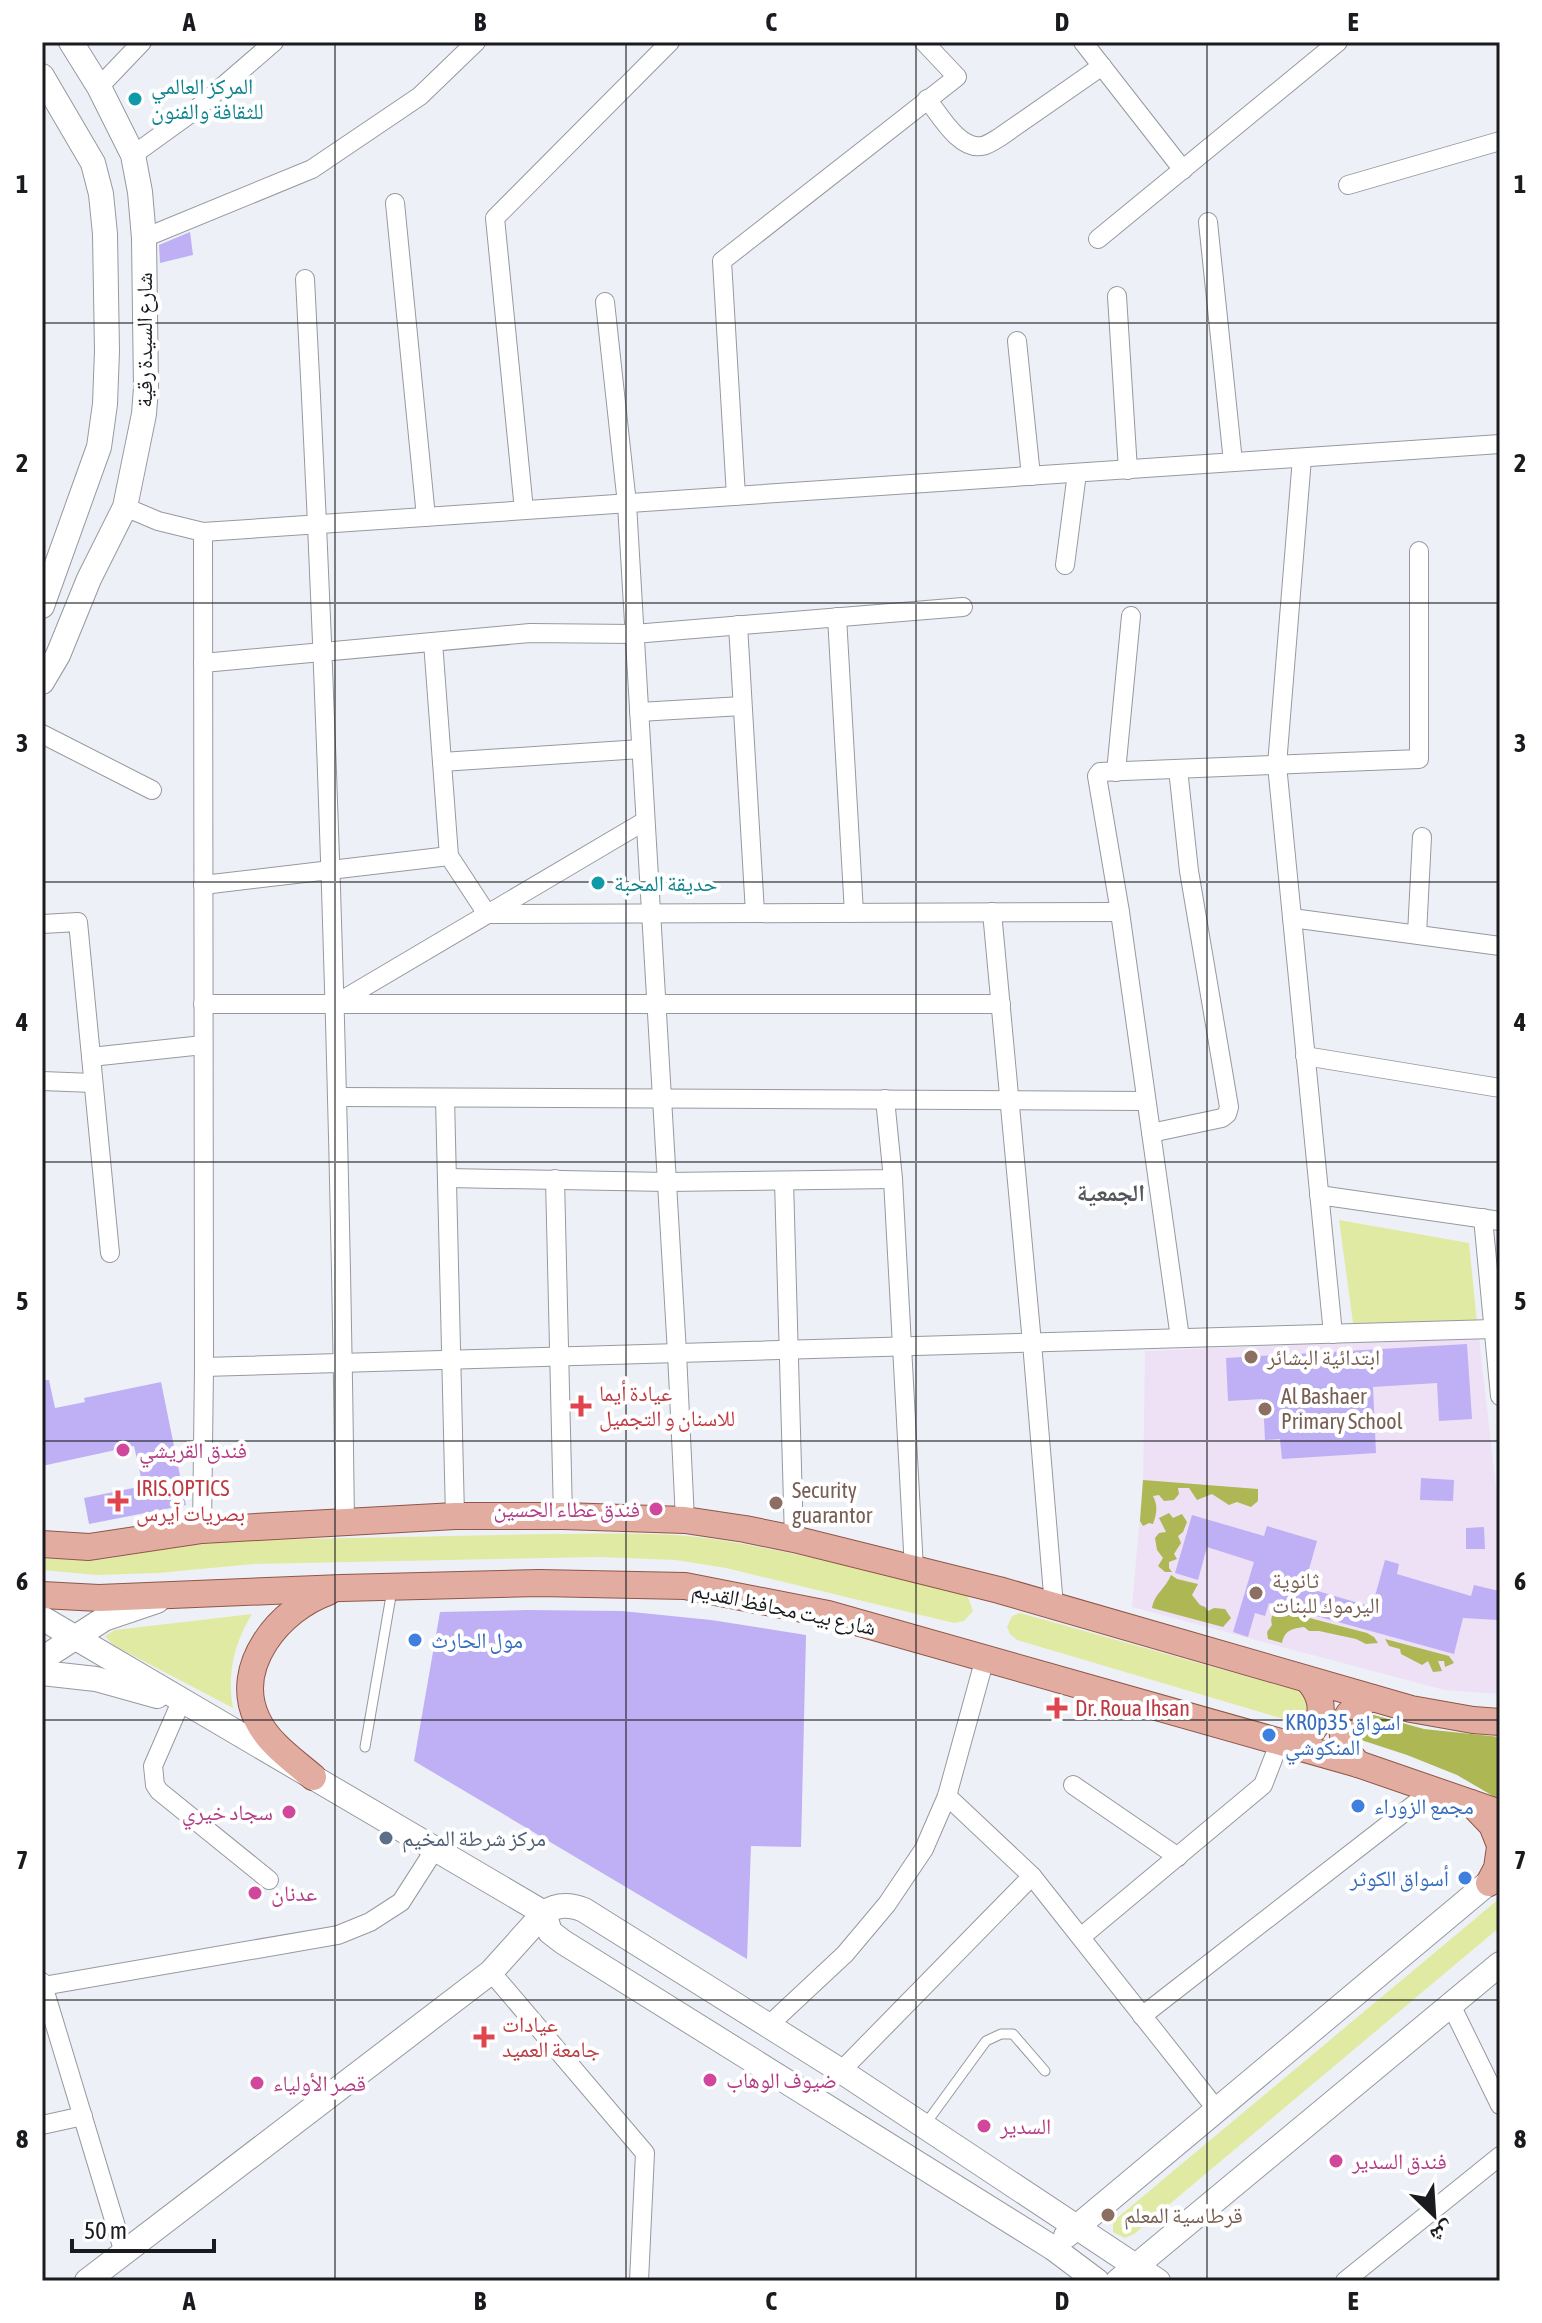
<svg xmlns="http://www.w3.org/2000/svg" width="1542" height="2323" viewBox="0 0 1542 2323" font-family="'Asap Condensed','Noto Naskh Arabic',sans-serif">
	<rect width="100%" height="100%" fill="#edf1f7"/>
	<polygon fill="#eee1f5" points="1479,1337 1500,1523 1500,1694 1444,1690 1132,1607 1143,1480 1145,1351"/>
	<g fill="#e1eaa2">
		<polygon points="1339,1220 1469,1243 1477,1322 1353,1323"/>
		<path d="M549 1534C605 1534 664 1531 720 1540 800 1553 879 1573 958 1592L968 1597 973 1611 964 1621 954 1623 726 1568 676 1560 598 1557 254 1564 158 1573 96 1575 42 1570V1558L87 1560 111 1558 191 1545 253 1540Z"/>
		<polygon points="1020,1613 1299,1691 1305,1694 1312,1702 1304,1721 1294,1722 1017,1640 1010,1634 1007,1627 1012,1616"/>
		<path d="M252 1614C234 1644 227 1673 233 1708L113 1645 105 1636 115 1630Z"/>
		<polygon points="1500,1898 1500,1927 1134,2234 1125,2238 1113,2232 1113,2224 1117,2218"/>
	</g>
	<g fill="#adb754">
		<path d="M1143 1480 1258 1489V1501L1251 1507 1237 1502 1229 1505 1212 1494 1197 1500 1189 1488H1178L1179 1494 1174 1500 1164 1501 1159 1495 1153 1496C1158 1506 1157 1513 1153 1524L1149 1523 1143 1526 1140 1521Z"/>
		<polygon points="1169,1513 1173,1518 1182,1514 1187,1522 1183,1532 1178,1536 1181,1543 1174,1554 1177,1559 1169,1562 1169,1568 1172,1572 1165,1572 1158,1566 1163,1558 1157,1550 1155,1538 1159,1533 1166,1532 1159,1518"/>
		<path d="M1171 1575 1177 1579 1198 1584 1192 1595 1200 1605 1205 1607 1208 1611 1214 1608 1225 1609 1231 1618 1223 1627 1152 1608C1154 1594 1166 1588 1171 1575Z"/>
		<path d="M1279 1610 1367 1633 1374 1637 1378 1643 1366 1644 1356 1639 1319 1631H1309L1304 1627C1291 1629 1285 1630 1282 1643L1268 1639 1267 1632 1272 1625C1270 1618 1272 1613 1279 1610Z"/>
		<polygon points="1385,1639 1449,1656 1454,1663 1445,1667 1444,1661 1438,1661 1442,1671 1433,1672 1428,1661 1422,1665 1401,1654 1400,1649 1389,1646"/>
		<polygon points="1363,1712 1424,1729 1500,1737 1500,1800 1457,1775 1407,1755 1355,1738 1351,1717"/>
	</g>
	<g fill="#bfaff5">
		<polygon points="190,232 193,255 160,263 159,245"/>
		<polygon points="1467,1344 1472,1419 1439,1421 1437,1383 1373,1387 1376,1453 1282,1459 1280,1439 1265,1440 1263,1399 1228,1401 1226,1358"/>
		<polygon points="42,1380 49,1380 55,1408 85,1402 84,1398 161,1382 186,1505 89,1524 84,1498 143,1486 134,1446 42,1466"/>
		<polygon points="1421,1478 1454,1480 1453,1501 1420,1500"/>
		<polygon points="1192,1515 1264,1536 1267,1526 1317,1541 1304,1587 1372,1607 1385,1560 1399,1564 1397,1574 1471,1596 1474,1585 1499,1591 1498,1620 1463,1618 1454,1654 1269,1603 1265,1616 1255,1613 1248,1637 1233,1632 1254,1562 1207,1547 1198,1580 1175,1573"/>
		<polygon points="1484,1527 1485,1549 1466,1549 1466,1528"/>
		<polygon points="528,1610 622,1611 711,1620 806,1635 801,1847 751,1846 747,1959 414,1761 440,1612"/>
	</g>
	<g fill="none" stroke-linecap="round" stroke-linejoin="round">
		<g stroke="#96999f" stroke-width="11">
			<g id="service">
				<polyline points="365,1747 392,1590"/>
				<polyline points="924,2126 986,2041 1001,2034 1013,2034 1045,2071"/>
			</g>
		</g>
		<g stroke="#96999f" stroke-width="20">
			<g id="minor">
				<polyline points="1083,42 1183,170"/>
				<polyline points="99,87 142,42"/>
				<path d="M927 99C940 115 959 150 982 146 988 145 995 140 1000 137L1102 66"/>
				<polyline points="133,155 194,111 274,42"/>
				<polyline points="1348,185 1500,141"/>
				<polyline points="395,203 426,517"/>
				<polyline points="1208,222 1233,462"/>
				<polyline points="144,238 312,169 420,96 476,42"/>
				<polyline points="1098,239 1338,42"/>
				<path d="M305 279C327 693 340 1107 345 1521"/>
				<polyline points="1117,296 1128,470"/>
				<polyline points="605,302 627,504 677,1353 685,1520"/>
				<polyline points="1017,341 1031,476"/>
				<polyline points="1302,458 1277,765 1333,1334"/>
				<polyline points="736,496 722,261 957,77 924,42"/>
				<polyline points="125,507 158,521 203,532 1500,444"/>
				<polyline points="524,510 495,218 670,42"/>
				<polyline points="1065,565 1077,473"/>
				<polyline points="837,617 854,913"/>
				<polyline points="738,625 755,913"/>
				<polyline points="433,642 449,856 487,914 1120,912"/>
				<polyline points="203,663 530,633 634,634 963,607"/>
				<polyline points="639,712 742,706"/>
				<polyline points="42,734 152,790"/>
				<polyline points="442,762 641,749"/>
				<polyline points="1116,772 1131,616"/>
				<polyline points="203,885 449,856"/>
				<polyline points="992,912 1032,1343 1054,1606"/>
				<polyline points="1292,918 1500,946"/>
				<polyline points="42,924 78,922 110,1253"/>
				<polyline points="1417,934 1422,837"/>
				<polyline points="337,1003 645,821"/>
				<polyline points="203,1004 1001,1004"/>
				<polyline points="1305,1056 1500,1088"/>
				<polyline points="91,1057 203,1045"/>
				<polyline points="42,1081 93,1083"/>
				<polyline points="337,1097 1146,1101"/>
				<polyline points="445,1098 455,1516"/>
				<polyline points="1151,1133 1222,1118 1227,1114 1229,1107 1189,871 1178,769"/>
				<polyline points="448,1178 667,1182 893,1179 885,1099"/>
				<polyline points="555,1179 563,1516"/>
				<polyline points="893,1179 914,1569"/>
				<polyline points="784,1181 794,1539"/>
				<polyline points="1319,1195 1500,1221"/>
				<polyline points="1483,1218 1500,1396"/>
				<polyline points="1180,1338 1120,912 1097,776 1100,772 1419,759 1419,551"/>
				<polyline points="204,1367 1493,1329"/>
				<polyline points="202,1530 204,1367 203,532"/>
				<polyline points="180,1704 153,1766 155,1785 159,1791 269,1880"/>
				<polyline points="1073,1785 1178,1857"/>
				<polyline points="947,1796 1032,1876 1217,2110"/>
				<polyline points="1081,1937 1263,1785 1280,1741"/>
				<polyline points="491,1972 645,2153 639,2281"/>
				<polyline points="42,1982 124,2253"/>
				<polyline points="43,1986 338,1935 370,1922 401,1902 435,1849"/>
				<polyline points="1451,2005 1500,2105"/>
				<polyline points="1142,2016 1434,1789"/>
				<polyline points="769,2025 845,1954 887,1904 924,1849 947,1796 985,1658"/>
				<polyline points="841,2071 1032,1876"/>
				<polyline points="42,2125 83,2116"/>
				<polyline points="1345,2281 1500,2156"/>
			</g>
		</g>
		<g stroke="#96999f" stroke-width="26">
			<g id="secondary">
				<polyline points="42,76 93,163 101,194 105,234 107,351 105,404 99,447 42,606"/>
				<polyline points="42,682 58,655 89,579 125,507 144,414 146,388 144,238 140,192 133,155 99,87 71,42"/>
				<polyline points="42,1618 544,1913 550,1932 563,1942 1053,2248 1097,2281"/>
				<polyline points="42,1659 104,1619 157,1601"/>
				<polyline points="42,1673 96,1679 157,1696"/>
				<polyline points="1066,2236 1500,1873"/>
				<path d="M87 2281 491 1972 544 1913C557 1904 569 1904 584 1910L841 2071 1158 2281"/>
				<polyline points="1118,2281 1500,1964"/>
			</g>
		</g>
		<g stroke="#8f5649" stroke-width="28">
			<g id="primary">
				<polyline points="42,1544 89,1547 202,1530 455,1516 563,1516 685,1520 745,1529 794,1539 999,1590 1411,1709 1473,1720 1500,1722"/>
				<polyline points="42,1595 99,1598 342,1588 539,1583 685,1586 828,1614 1358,1764 1500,1813"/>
				<path d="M1290 1745C1321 1733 1331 1706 1308 1680"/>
				<path d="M1358 1764C1333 1740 1339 1710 1372 1698"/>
				<path d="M313 1777C293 1760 268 1743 257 1719 232 1666 280 1609 328 1592"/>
				<polyline points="1471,1803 1492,1825 1500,1845"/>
				<polyline points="1489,1883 1497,1868 1500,1847"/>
			</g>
		</g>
		<use href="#service" stroke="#fff" stroke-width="9"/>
		<use href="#minor" stroke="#fff" stroke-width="18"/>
		<use href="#secondary" stroke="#fff" stroke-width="24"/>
		<use href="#primary" stroke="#e2ada0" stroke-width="26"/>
	</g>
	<path fill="none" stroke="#1a1b1e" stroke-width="2" stroke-opacity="0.55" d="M335 42V2281M626 42V2281M916 42V2281M1207 42V2281M42 323H1500M42 603H1500M42 882H1500M42 1162H1500M42 1441H1500M42 1720H1500M42 2000H1500"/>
	<g fill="#0f9aa8" stroke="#fff" stroke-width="3">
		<circle cx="135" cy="99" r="8"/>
		<circle cx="598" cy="883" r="8"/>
	</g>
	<g fill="#8d6e63" stroke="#fff" stroke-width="3">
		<circle cx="1251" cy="1357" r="8"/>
		<circle cx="1265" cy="1409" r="8"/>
		<circle cx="776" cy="1503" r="8"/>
		<circle cx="1256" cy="1593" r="8"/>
		<circle cx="1108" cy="2215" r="8"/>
	</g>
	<g fill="#e0444e" stroke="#fff" stroke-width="3">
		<path d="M577 1394h8v8h8v8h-8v8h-8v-8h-8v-8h8z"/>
		<path d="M114 1489h8v8h8v8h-8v8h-8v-8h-8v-8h8z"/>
		<path d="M1053 1696h8v8h8v8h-8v8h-8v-8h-8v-8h8z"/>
		<path d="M480 2025h8v8h8v8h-8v8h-8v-8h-8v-8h8z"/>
	</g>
	<g fill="#d1479c" stroke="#fff" stroke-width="3">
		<circle cx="123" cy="1450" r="8"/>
		<circle cx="656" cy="1509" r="8"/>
		<circle cx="289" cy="1812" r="8"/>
		<circle cx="255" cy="1893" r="8"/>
		<circle cx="710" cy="2080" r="8"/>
		<circle cx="257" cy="2083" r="8"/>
		<circle cx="984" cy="2126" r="8"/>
		<circle cx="1336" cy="2161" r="8"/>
	</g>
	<g fill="#3f7fe0" stroke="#fff" stroke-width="3">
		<circle cx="415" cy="1640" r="8"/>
		<circle cx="1269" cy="1735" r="8"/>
		<circle cx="1358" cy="1806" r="8"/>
		<circle cx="1465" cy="1878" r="8"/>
	</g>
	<circle fill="#5c6f8a" stroke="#fff" stroke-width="3" cx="386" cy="1838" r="8"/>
	<g text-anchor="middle" stroke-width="8" stroke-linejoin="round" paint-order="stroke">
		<g font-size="22" fill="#0d838f" stroke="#fff" text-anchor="start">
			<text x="151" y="94">المركز العالمي<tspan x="151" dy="25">للثقافة والفنون</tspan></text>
			<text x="614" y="891">حديقة المحبة</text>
		</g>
		<g font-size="22" fill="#1a1b1e" stroke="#fff">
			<text transform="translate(144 340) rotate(-90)" y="8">شارع السيدة رقية</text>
			<text transform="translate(784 1608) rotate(12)" y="8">شارع بيت محافظ القديم</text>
		</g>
		<g font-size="22" fill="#785e54" stroke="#fff" text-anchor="start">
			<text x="1267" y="1365">ابتدائية البشائر</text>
			<text x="1281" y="1404">Al Bashaer<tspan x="1281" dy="25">Primary School</tspan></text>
			<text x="792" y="1498">Security<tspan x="792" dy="25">guarantor</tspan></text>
			<text x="1272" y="1588">ثانوية<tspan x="1272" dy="25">اليرموك للبنات</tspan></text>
			<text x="1124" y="2223">قرطاسية المعلم</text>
		</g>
		<g font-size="22" fill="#be3a42" stroke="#fff" text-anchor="start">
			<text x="599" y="1401">عيادة أيما<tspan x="599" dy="25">للاسنان و التجميل</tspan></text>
			<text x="136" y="1496">IRIS.OPTICS<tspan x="136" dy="25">بصريات آيرس</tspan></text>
			<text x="1075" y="1716">Dr. Roua Ihsan</text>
			<text x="502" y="2032">عيادات<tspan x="502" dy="25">جامعة العميد</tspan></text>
		</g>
		<g font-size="22" fill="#b23c85" stroke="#fff" text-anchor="start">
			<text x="139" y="1458">فندق القريشي</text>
			<text x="640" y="1517" text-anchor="end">فندق عطاء الحسين</text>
			<text x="273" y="1820" text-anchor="end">سجاد خيري</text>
			<text x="271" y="1901">عدنان</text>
			<text x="726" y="2088">ضيوف الوهاب</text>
			<text x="273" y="2091">قصر الأولياء</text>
			<text x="1000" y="2134">السدير</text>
			<text x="1352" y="2169">فندق السدير</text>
		</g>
		<g font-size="22" fill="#366cbe" stroke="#fff" text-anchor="start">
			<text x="431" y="1648">مول الحارث</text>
			<text x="1285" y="1730">KR0p35 اسواق<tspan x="1285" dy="25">المنكوشي</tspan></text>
			<text x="1374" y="1814">مجمع الزوراء</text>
			<text x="1449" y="1886" text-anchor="end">أسواق الكوثر</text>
		</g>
		<g font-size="22" fill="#4e5e75" stroke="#fff" text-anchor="start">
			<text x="402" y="1846">مركز شرطة المخيم</text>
		</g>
		<g font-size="24" font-weight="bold" fill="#53565b" stroke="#fff">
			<text x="1111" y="1201">الجمعية</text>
		</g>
	</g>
	<rect width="1542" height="2323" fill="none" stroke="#ffffff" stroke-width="88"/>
	<g transform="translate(1434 2215) rotate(155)" stroke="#ffffff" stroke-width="6" paint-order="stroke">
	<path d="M0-6L14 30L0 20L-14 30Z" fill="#1a1b1e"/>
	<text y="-12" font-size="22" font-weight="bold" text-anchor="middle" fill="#1a1b1e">ش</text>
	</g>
	<path d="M72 2239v12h142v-12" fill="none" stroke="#1a1b1e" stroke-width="4"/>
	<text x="84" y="2239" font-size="24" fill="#1a1b1e" stroke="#ffffff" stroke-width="6" paint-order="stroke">50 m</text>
	<rect x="44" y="44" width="1454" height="2235" fill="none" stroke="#1a1b1e" stroke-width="3"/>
	<g font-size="26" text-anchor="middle" font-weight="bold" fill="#1a1b1e">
		<text x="189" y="31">A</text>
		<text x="480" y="31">B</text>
		<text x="771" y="31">C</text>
		<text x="1062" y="31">D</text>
		<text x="1353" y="31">E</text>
		<text x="22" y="193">1</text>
		<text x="1520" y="193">1</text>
		<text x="22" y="472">2</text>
		<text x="1520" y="472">2</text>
		<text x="22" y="752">3</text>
		<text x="1520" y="752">3</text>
		<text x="22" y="1031">4</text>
		<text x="1520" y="1031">4</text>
		<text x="22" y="1310">5</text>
		<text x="1520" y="1310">5</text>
		<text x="22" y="1590">6</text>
		<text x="1520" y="1590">6</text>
		<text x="22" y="1869">7</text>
		<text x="1520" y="1869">7</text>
		<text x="22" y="2148">8</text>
		<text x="1520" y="2148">8</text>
		<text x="189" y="2310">A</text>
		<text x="480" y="2310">B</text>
		<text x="771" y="2310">C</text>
		<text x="1062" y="2310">D</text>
		<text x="1353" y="2310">E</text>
	</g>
</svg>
